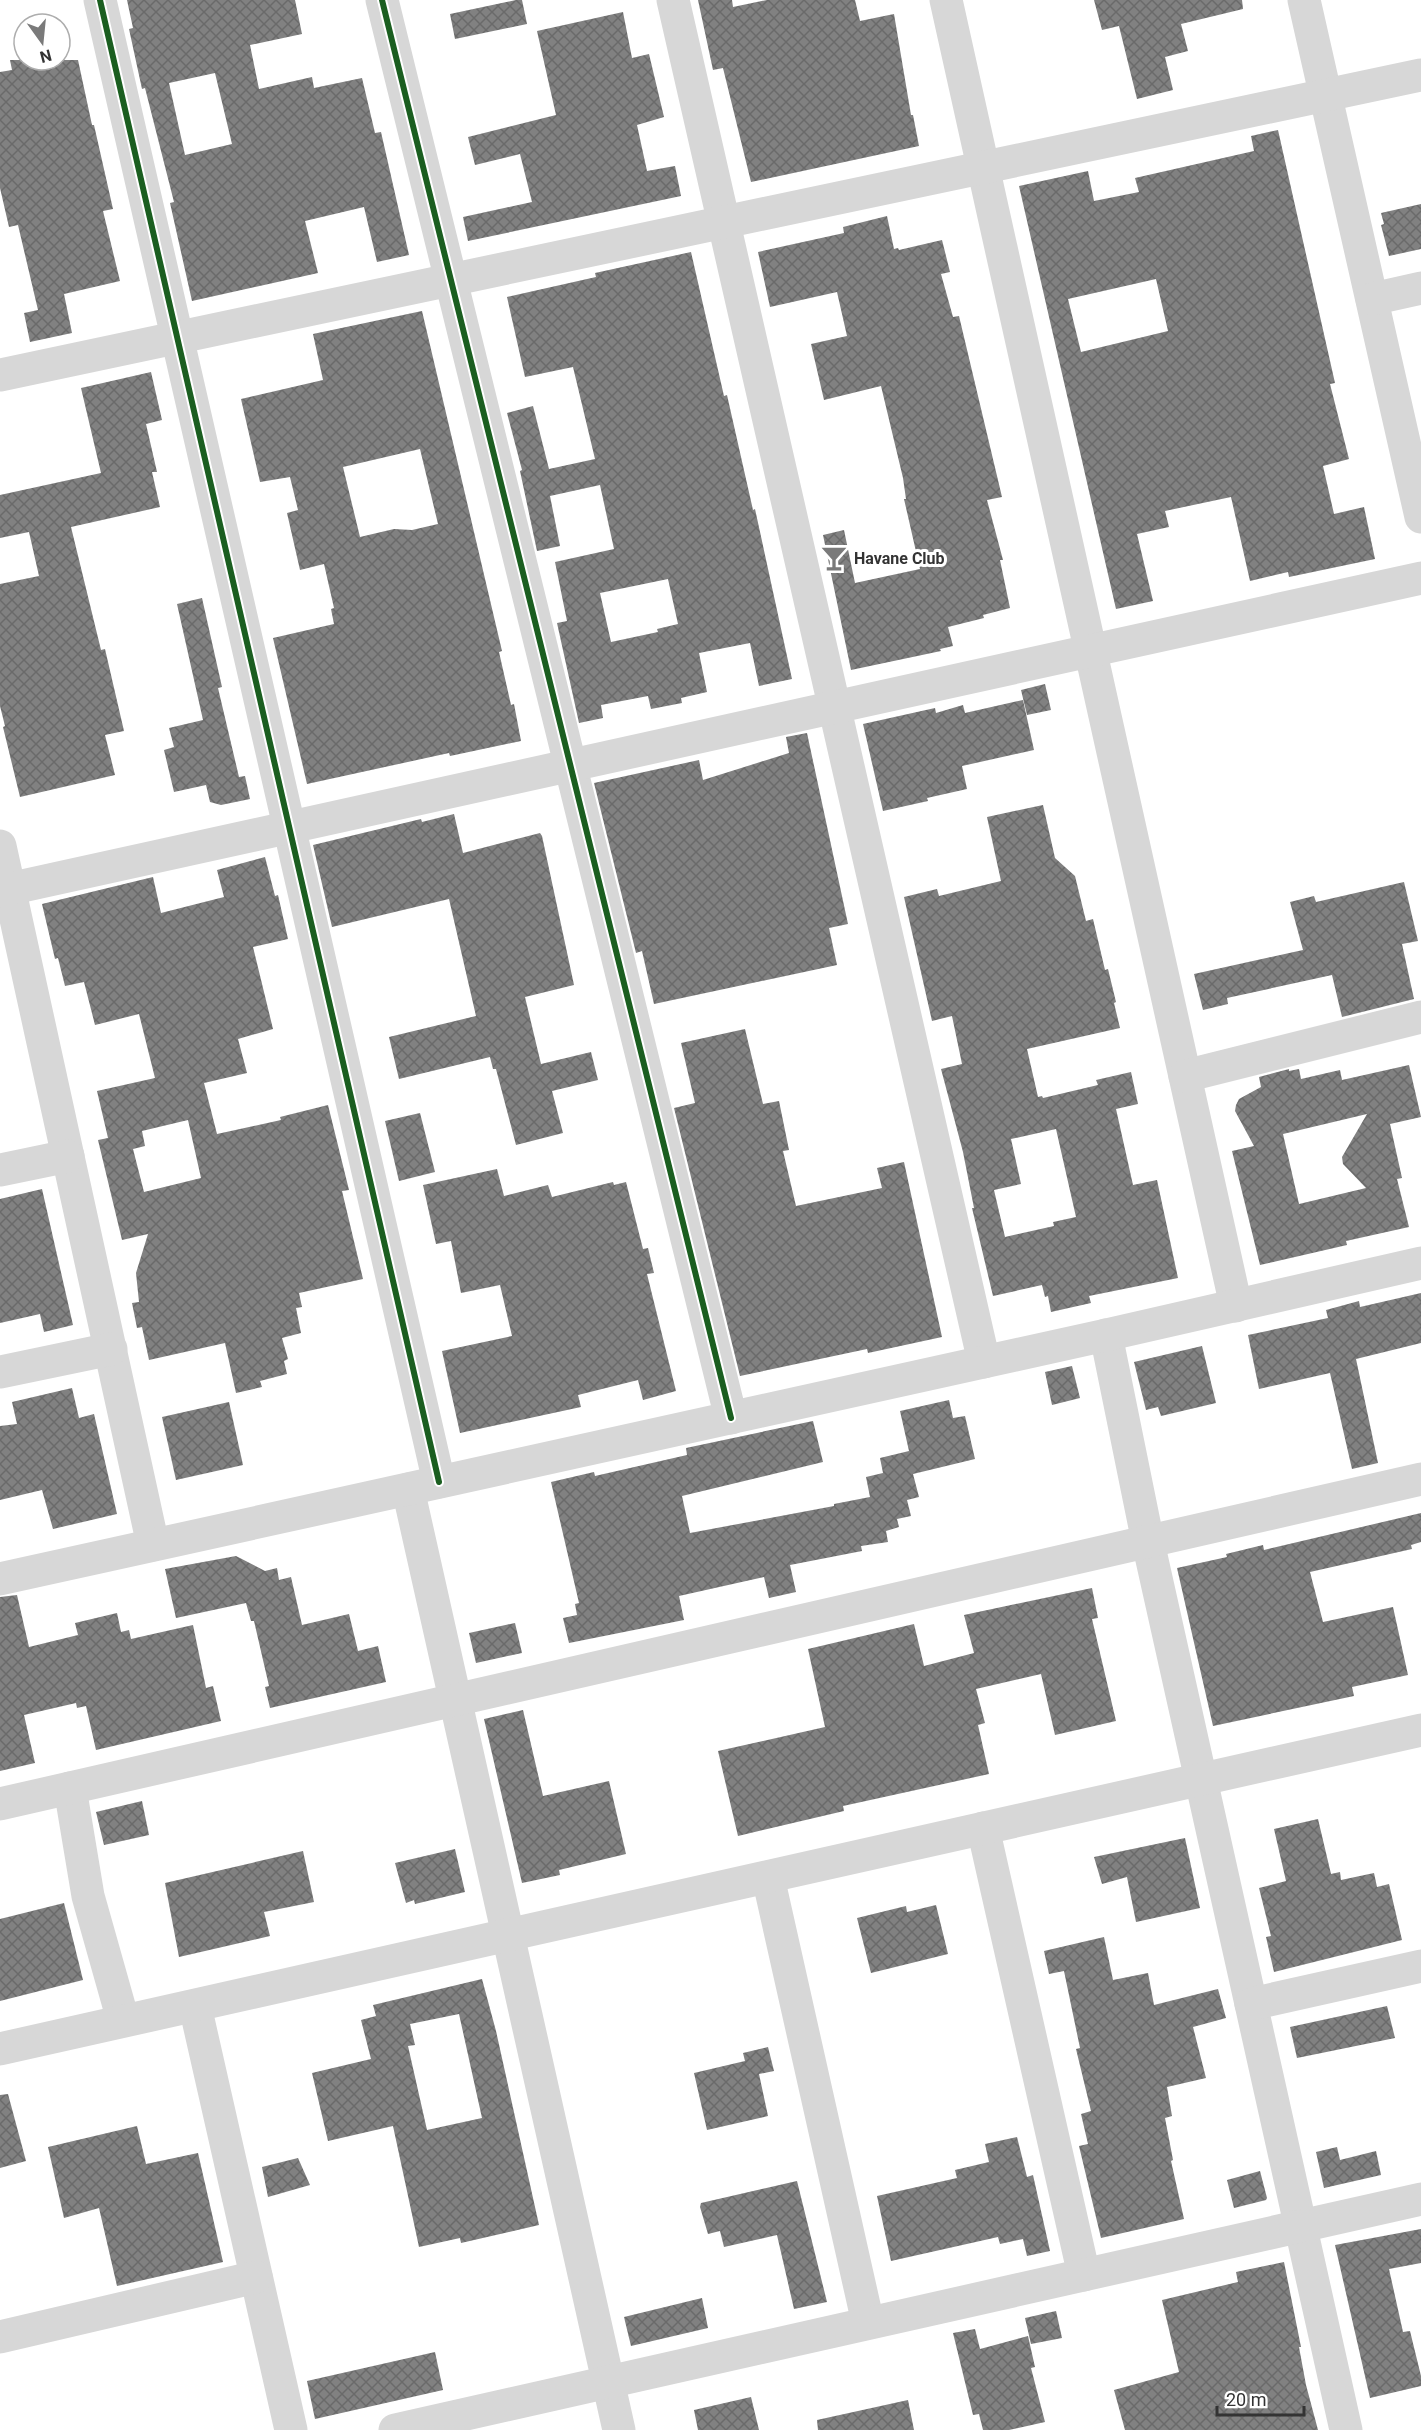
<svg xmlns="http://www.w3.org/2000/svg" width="1421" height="2430" viewBox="0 0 1421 2430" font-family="Roboto,sans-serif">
	<defs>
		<pattern id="building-cross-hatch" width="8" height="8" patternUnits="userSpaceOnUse" patternTransform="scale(1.5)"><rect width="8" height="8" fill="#818181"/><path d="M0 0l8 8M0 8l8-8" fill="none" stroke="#6a6a6a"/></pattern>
	</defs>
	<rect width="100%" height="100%" fill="#fff"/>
	<g fill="url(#building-cross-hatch)" fill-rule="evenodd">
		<path d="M127 0H295L302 34 250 45 259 89 312 77 314 88 362 78 375 133 381 132 409 255 377 262 364 207 305 221 318 273 192 301 170 203 174 202 145 88 142 89 129 29 133 28ZM215 73 232 144 185 155 169 83Z"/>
		<polygon points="516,0 522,0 527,24 455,39 450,14"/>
		<polygon points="698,0 732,0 733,7 767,0 855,0 860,21 894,14 911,115 913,115 919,146 751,182 723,68 713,70"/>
		<polygon points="1094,0 1242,0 1243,9 1181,24 1188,51 1165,57 1173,90 1137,99 1119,26 1102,30"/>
		<polygon points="623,12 632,58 649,54 664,117 637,125 647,171 675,166 681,196 468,241 463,217 532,202 520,154 475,165 468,137 556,115 537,31"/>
		<polygon points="10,60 78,60 92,125 94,125 113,209 103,211 120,281 64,294 72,333 30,342 24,313 38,310 18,225 9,227 0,188 0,72 12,70"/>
		<path d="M1278 130 1335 383 1330 384 1349 459 1323 466 1334 514 1364 507 1375 559 1289 577 1288 572 1250 581 1231 497 1165 511 1169 527 1137 534 1153 601 1116 609 1019 186 1088 171 1094 201 1139 192 1135 178 1254 151 1251 136ZM1156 279 1168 331 1081 352 1068 299Z"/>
		<polygon points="1421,204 1421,249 1389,256 1381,225 1384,224 1381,213"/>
		<polygon points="887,216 894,249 898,248 899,250 942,240 950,272 941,274 953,317 959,316 1002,497 987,500 1003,560 1000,560 1010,608 983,615 984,618 948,627 953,646 940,649 941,651 851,670 823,535 844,530 855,583 920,569 904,499 906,499 903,478 881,386 824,400 811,344 847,336 837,292 770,307 758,252 844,233 843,227"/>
		<path d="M691 252 724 396 727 395 753 510 755 509 792 679 759 686 750 643 699 653 707 692 681 698 682 703 651 709 648 696 601 705 603 718 579 723 557 623 567 621 555 562 614 549 600 485 550 496 560 546 537 551 520 471 522 470 507 413 533 406 549 469 595 459 573 367 525 377 507 297 596 277 595 273ZM668 579 678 624 657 629 658 632 611 642 600 593Z"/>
		<path d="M422 311 502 651 499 652 511 705 514 704 521 741 450 756 449 753 307 784 273 638 334 624 331 609 334 608 324 564 300 570 287 513 298 510 290 477 260 482 241 399 323 380 313 334ZM420 449 438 524 412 530 394 529 360 537 343 467Z"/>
		<polygon points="151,372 162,420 146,424 157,472 152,472 160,507 71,527 101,650 105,649 124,731 105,735 115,775 20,797 3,727 5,726 0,706 0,584 39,576 29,532 0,538 0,495 101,473 81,388"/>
		<polygon points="202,598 222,687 218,688 239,777 245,776 250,799 221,805 210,802 206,785 174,792 164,750 174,747 169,728 203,720 177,604"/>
		<polygon points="1045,684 1051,710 1027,715 1021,690"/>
		<polygon points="1023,700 1034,750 962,766 967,789 927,798 928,801 883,811 863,724 935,708 936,713 963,705 965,713"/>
		<polygon points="807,733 848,924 829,928 837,965 654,1004 642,951 636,953 594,783 699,760 703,780 789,753 786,737"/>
		<path d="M1043 805 1055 858 1075 876 1086 921 1093 919 1105 970 1108 969 1116 1002 1114 1003 1120 1028 1027 1049 1038 1097 1042 1096 1043 1098 1098 1085 1096 1080 1131 1072 1138 1104 1116 1109 1133 1185 1157 1180 1178 1278 1089 1296 1091 1303 1051 1312 1048 1296 1045 1297 1042 1285 993 1296 972 1208H974L963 1152 941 1069 962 1064 952 1016 932 1021 904 897 937 889 939 896 1001 881 987 817ZM1056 1129 1076 1217 1053 1222 1054 1226 1005 1237 994 1190 1021 1184 1011 1139Z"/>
		<polygon points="454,814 463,853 540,833 542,836 574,985 525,997 541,1064 591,1052 598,1080 552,1091 563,1133 516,1145 496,1069 493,1069 490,1057 399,1079 389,1037 476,1016 449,899 332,927 313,845 421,819 422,822"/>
		<path d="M265 857 275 896 278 895 288 939 253 947 273 1029 238 1039 247 1073 204 1083 217 1134 281 1120 280 1117 328 1105 349 1190 342 1191 363 1279 299 1293 302 1307 296 1308 301 1333 282 1338 288 1359 284 1361 287 1374 260 1381 262 1387 236 1393 225 1343 149 1360 142 1327 137 1328 132 1303 139 1302 136 1273 148 1234 122 1240 98 1140 108 1138 97 1091 155 1078 139 1014 95 1025 84 982 65 986 58 958 55 959 42 904 153 877 161 913 224 897 217 870ZM188 1120 201 1178 144 1192 133 1149 145 1146 142 1131Z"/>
		<polygon points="1404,882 1418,941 1402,944 1414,999 1342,1017 1332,975 1227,998 1228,1004 1203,1010 1194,974 1303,950 1290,902 1314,896 1316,902"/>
		<polygon points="745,1029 763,1104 779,1101 789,1150 783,1151 796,1206 882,1188 877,1168 904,1162 942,1337 868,1353 867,1349 740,1376 674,1108 695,1103 681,1043"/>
		<path d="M1409 1065 1421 1117 1390 1124 1402 1178 1397 1179 1409 1227 1346 1241 1347 1245 1260 1265 1232 1151 1254 1146 1235 1111 1236 1105 1239 1099 1261 1087 1259 1077 1289 1069V1071L1299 1069 1301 1079 1340 1070 1342 1080ZM1367 1114 1342 1157 1343 1164 1366 1188 1299 1204 1283 1134Z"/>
		<polygon points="420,1113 435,1172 399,1181 385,1121"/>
		<polygon points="497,1169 504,1196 548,1185 552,1197 613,1182 614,1185 626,1182 643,1249 648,1248 654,1273 647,1274 676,1391 643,1400 638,1380 578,1395 581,1407 460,1433 442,1351 512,1336 500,1285 461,1293 451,1241 436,1244 423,1185"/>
		<polygon points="42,1189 73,1325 44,1332 40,1314 0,1323 0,1199"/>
		<polygon points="1421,1293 1421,1343 1356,1359 1378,1463 1352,1469 1330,1373 1259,1389 1248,1335 1328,1318 1326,1310 1359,1301 1360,1307"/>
		<polygon points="1202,1346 1216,1403 1161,1416 1158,1407 1146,1410 1134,1362"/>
		<polygon points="1072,1366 1080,1398 1052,1405 1045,1372"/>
		<polygon points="72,1388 79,1418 94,1414 117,1514 53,1529 42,1490 0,1500 0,1426 17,1424 12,1402"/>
		<polygon points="949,1400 953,1418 965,1416 975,1459 913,1474 919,1497 907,1500 911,1516 897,1519 899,1527 886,1531 888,1542 861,1546 862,1551 790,1565 796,1592 769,1598 764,1577 679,1596 684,1620 569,1643 563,1618 577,1615 575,1604 579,1603 551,1482 594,1472 595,1476 687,1455 686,1448 813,1421 823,1462 682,1496 690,1533 834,1506 834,1504 870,1497 866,1477 883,1473 880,1458 909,1451 900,1411"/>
		<polygon points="229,1402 243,1465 176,1480 162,1417"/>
		<polygon points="1421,1513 1421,1542 1411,1545 1412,1549 1310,1572 1323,1622 1393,1607 1408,1675 1352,1687 1354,1696 1213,1726 1177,1568 1227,1557 1226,1554 1263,1545 1264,1550"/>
		<polygon points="236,1556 265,1571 277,1568 279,1580 291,1577 302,1625 349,1614 358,1651 378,1646 386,1682 270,1708 265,1687 269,1686 254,1621 251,1621 246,1603 176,1618 165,1569"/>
		<polygon points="1092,1588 1098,1618 1092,1619 1116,1721 1055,1735 1041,1674 976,1689 985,1723 978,1725 989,1774 843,1806 844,1811 738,1836 718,1751 825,1727 808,1649 914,1624 924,1666 974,1653 964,1615"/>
		<polygon points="17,1595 29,1647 78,1635 75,1623 117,1613 121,1632 129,1630 131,1639 193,1625 206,1688 213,1686 221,1721 96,1750 86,1706 77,1708 76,1703 24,1715 35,1763 0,1771 0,1597"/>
		<polygon points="515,1623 522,1653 476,1663 469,1633"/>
		<polygon points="523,1710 543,1796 609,1781 626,1854 559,1870 560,1875 522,1883 484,1719"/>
		<polygon points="142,1801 149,1835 104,1845 96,1812"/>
		<polygon points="1318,1819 1331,1874 1340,1872 1341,1880 1374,1873 1377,1887 1389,1884 1402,1940 1274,1972 1266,1937 1271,1936 1259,1888 1286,1881 1274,1829"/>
		<polygon points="1185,1838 1200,1908 1136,1922 1127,1877 1102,1884 1094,1857"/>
		<polygon points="455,1849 465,1892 415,1904 414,1900 406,1903 395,1863"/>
		<polygon points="303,1851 314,1902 264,1912 270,1936 179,1957 165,1883"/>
		<polygon points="64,1903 83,1980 0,2001 0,1919"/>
		<polygon points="936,1905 948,1954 871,1973 857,1918 906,1906 907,1912"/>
		<polygon points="1104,1937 1113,1980 1148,1973 1154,2005 1218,1989 1226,2018 1193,2027 1206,2078 1167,2087 1172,2116 1165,2118 1173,2160 1171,2161 1184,2219 1101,2238 1079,2146 1088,2144 1081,2114 1091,2111 1076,2049 1080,2048 1064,1971 1049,1974 1044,1951"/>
		<path d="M482 1979 496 2031 539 2225 461 2243 460 2238 419 2247 393 2126 328 2141 312 2073 371 2059 361 2020 376 2016 373 2005ZM459 2014 482 2118 427 2130 408 2046 415 2045 410 2024Z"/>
		<polygon points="1387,2006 1395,2038 1297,2058 1290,2027"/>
		<polygon points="768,2047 774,2071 759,2074 768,2116 707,2130 694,2073 745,2061 743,2053"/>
		<polygon points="8,2094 26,2161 0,2168 0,2095"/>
		<polygon points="137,2126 146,2164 198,2153 223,2262 117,2286 99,2208 64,2218 48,2147"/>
		<polygon points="1017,2137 1027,2177 1033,2175 1050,2251 1027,2256 1023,2239 1000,2244 998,2237 891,2261 877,2196 957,2178 955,2170 989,2162 985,2144"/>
		<polygon points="1337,2147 1340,2160 1376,2151 1381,2175 1324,2188 1316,2152"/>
		<polygon points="298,2158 310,2185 268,2197 262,2167"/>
		<polygon points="1260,2171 1267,2198 1266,2200 1234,2208 1227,2180"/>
		<polygon points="797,2181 827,2302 794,2309 777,2235 724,2247 720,2231 708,2234 700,2207 701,2203"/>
		<polygon points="1421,2229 1421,2263 1389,2269 1403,2332 1410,2331 1421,2376 1421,2386 1370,2398 1335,2245"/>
		<polygon points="1284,2262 1301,2347 1299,2347 1306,2385 1318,2430 1125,2430 1114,2390 1179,2372 1162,2300 1238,2282 1236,2272"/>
		<polygon points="702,2298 708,2328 631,2346 624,2317"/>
		<polygon points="1056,2311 1062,2338 1031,2344 1025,2318"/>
		<polygon points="975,2329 980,2349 1028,2336 1035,2367 1031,2368 1045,2422 1009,2430 983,2430 979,2414 973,2415 953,2333"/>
		<polygon points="435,2352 443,2390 315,2419 307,2381"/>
		<polygon points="751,2397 759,2430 698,2430 694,2410"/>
		<polygon points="908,2400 914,2430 818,2430 817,2420"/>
	</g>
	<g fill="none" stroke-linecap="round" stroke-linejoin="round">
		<g stroke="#d7d7d7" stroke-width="33">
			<polyline points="100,0 439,1482"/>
			<polyline points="382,0 731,1418"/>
			<polyline points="673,0 984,1362"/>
			<polyline points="946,0 1236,1306"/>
			<polyline points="1304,0 1421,517"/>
			<polyline points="1372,299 1421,288"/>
			<polyline points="0,375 1421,75"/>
			<polyline points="0,846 153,1545"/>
			<polyline points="0,891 1421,578"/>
			<polyline points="1185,1076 1421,1017"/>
			<polyline points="0,1170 68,1156"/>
			<polyline points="1106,1335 1148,1542 1346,2430"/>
			<polyline points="0,1372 111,1349"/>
			<polyline points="408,1489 619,2430"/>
			<polyline points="0,1579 1106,1335 1421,1263"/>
			<polyline points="70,1788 88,1896 123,2020"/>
			<polyline points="0,1804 1421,1479"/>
			<polyline points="983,1828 1084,2275"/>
			<polyline points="768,1877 868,2323"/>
			<polyline points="1251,2004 1421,1966"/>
			<polyline points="195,2006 291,2430"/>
			<polyline points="0,2049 1421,1730"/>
			<polyline points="0,2337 256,2277"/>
			<polyline points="395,2430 1421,2199"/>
		</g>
		<g stroke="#fff" stroke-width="10">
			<g id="cycleway">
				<polyline points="100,0 439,1482"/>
				<polyline points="382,0 731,1418"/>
			</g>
		</g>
		<use href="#cycleway" stroke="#1b5e20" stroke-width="6"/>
	</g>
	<defs>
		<g id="bar-bare" transform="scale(2.07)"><path d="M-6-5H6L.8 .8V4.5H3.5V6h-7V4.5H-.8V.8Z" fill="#7a7a7a" stroke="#fff" stroke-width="2.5" paint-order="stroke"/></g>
	</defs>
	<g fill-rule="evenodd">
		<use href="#bar-bare" x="834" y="558"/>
	</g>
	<g text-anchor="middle" stroke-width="6" stroke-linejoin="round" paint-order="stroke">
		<g font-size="16" font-weight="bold" fill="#333" stroke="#fff" text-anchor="start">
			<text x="854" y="564">Havane Club</text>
		</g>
	</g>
	<g transform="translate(42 42) rotate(165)"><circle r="28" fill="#ffffff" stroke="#adadad" stroke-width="1.5"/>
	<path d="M0-4.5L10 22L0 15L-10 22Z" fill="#7a7a7a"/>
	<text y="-9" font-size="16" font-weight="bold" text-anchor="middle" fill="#333333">N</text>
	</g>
	<path d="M1217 2406v9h87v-9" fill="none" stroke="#333333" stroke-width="3"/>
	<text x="1226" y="2406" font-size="18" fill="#333333" stroke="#ffffff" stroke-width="4.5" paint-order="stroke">20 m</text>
</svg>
